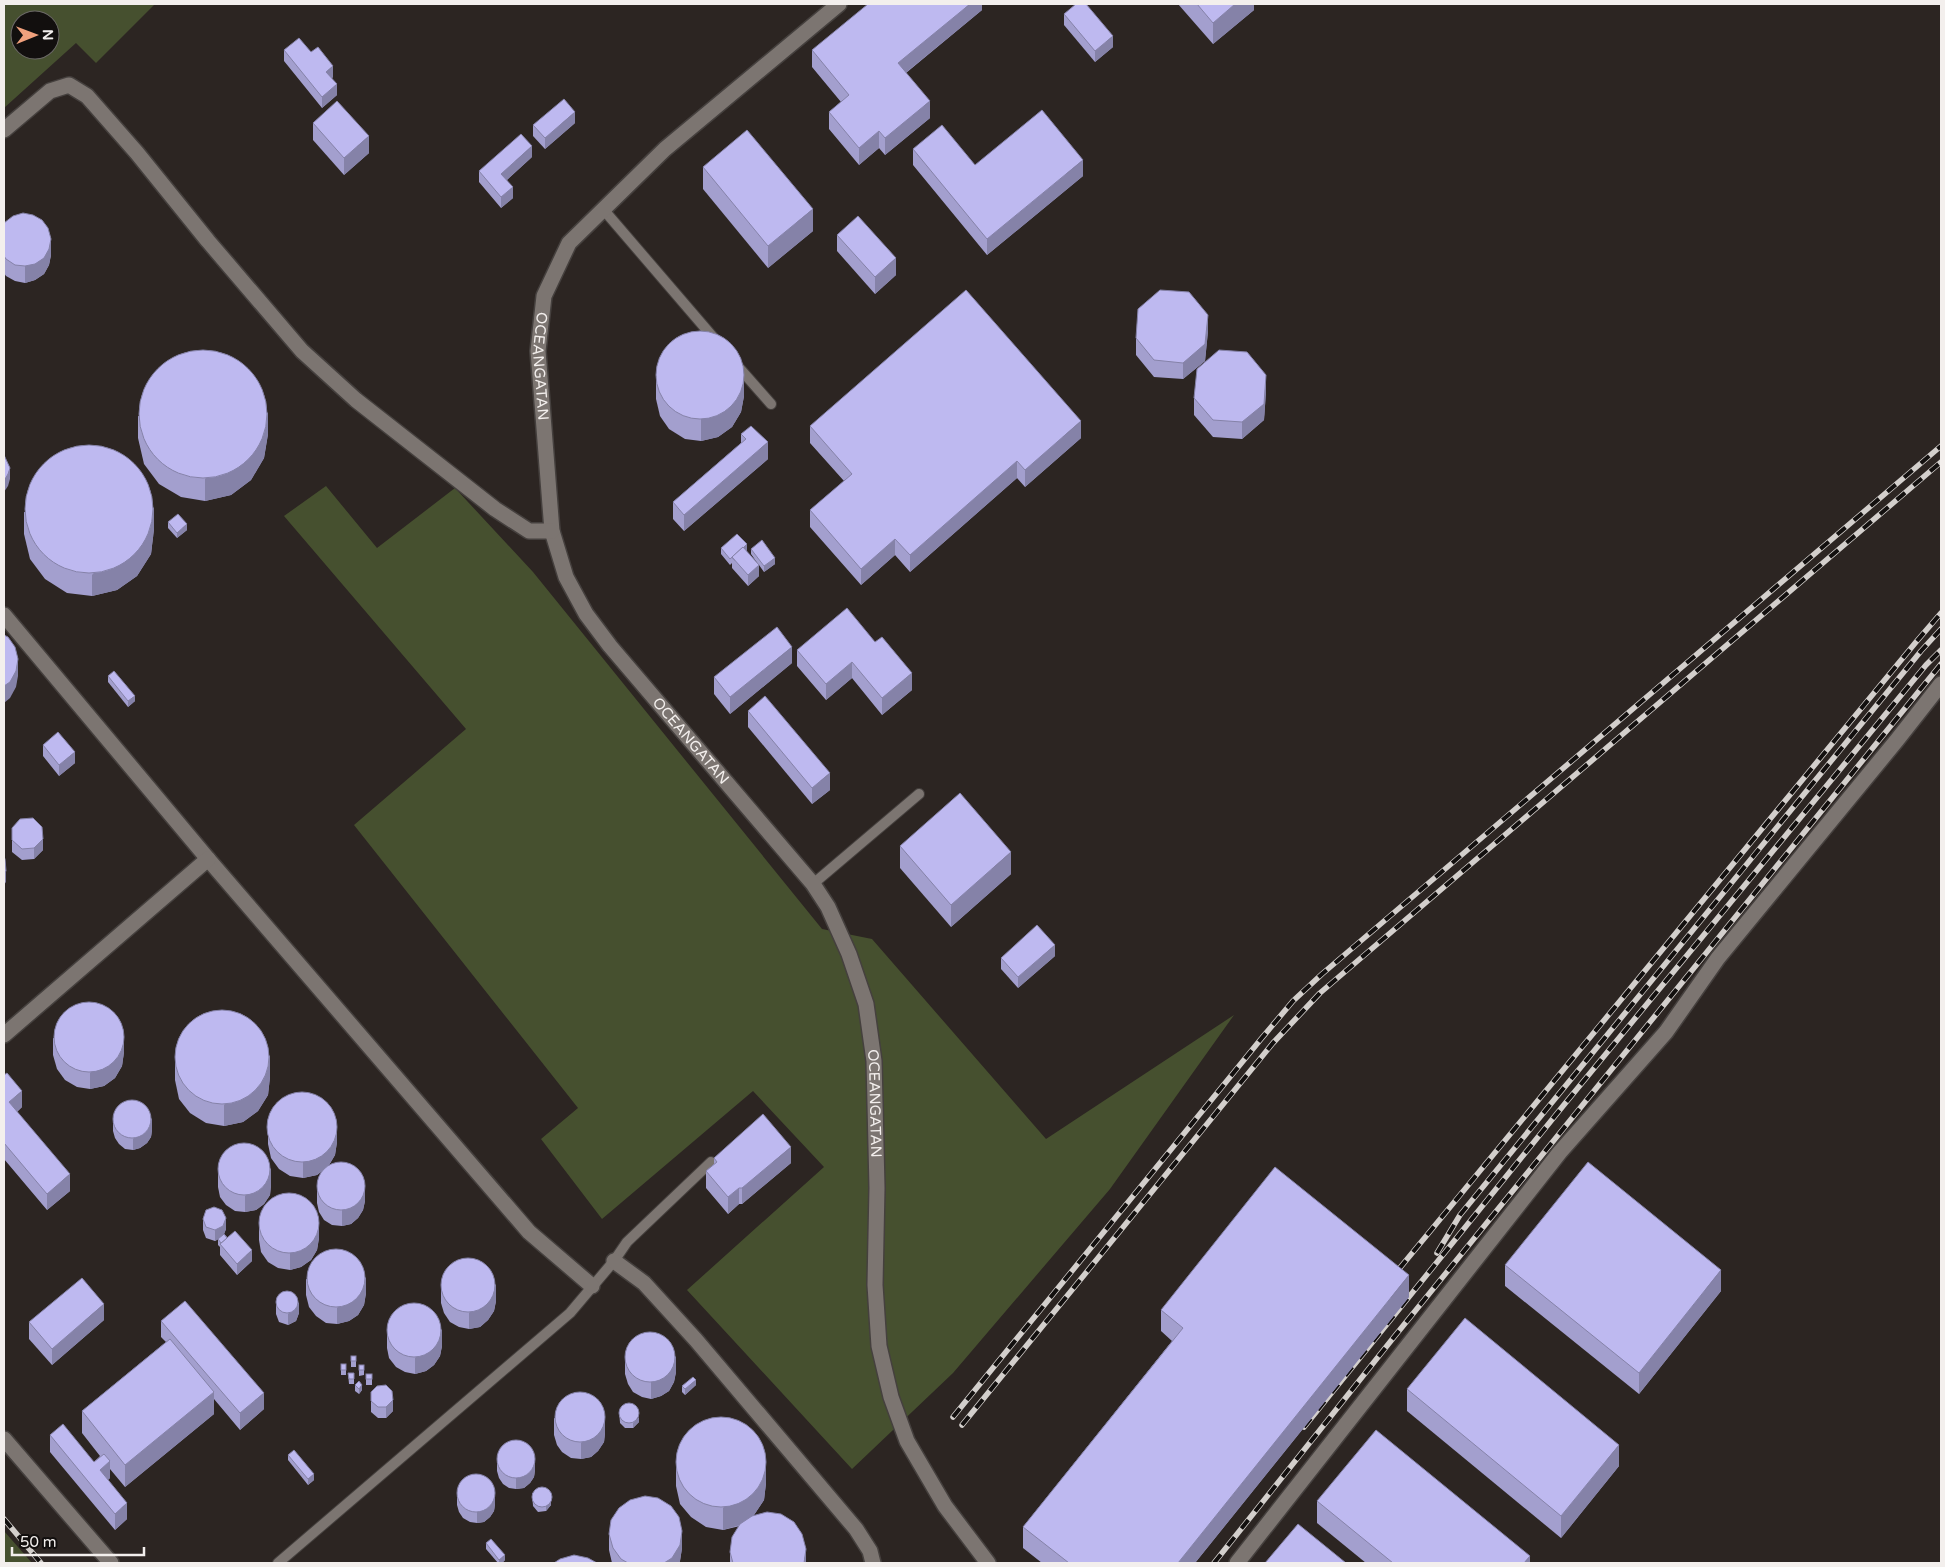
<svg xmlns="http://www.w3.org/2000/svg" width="1945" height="1567" viewBox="0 0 1945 1567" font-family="'Varela Round',sans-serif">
	<rect width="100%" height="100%" fill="#2c2522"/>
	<g fill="#46502f" fill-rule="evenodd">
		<path d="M4 4H155L96 63 76 43 4 108ZM20 20H50V50H20Z"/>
		<polygon points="326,486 377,548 455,488 533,572 822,929 872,939 1046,1139 1234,1015 1110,1189 953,1373 852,1469 687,1290 824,1167 753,1091 602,1219 541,1139 578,1108 354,825 466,729 284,516"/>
		<polygon points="4,1531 32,1563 4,1563"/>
	</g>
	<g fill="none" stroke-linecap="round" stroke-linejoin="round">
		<g stroke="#45403e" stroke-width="12">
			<g id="lane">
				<polyline points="603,209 718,343"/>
				<polyline points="734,362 771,404"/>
				<polyline points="813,884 919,794"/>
				<polyline points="278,1563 570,1313 614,1261 627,1242 711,1162"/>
			</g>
		</g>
		<g stroke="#45403e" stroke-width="18">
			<g id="street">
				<path id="s1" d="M839 4 665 149 569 243 544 296 538 351 552 531 566 577 586 614 610 646 813 884 828 907 849 954 866 1004 874 1061 877 1188 875 1285 879 1346 891 1397 907 1441 945 1506 988 1563"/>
				<polyline points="4,130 50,91 69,85 87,96 137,153 208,241 302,351 356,400 495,509 529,531 552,531"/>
				<polyline points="4,615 208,859 529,1232 592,1286"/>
				<polyline points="4,1035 208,859"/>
				<polyline points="614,1261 644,1283 696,1340 856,1529 870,1551 873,1563"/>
				<polyline points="4,1439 111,1563"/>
				<polyline points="1237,1563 1560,1152 1666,1032 1718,958 1897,740 1941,684"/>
			</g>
		</g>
		<use href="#lane" stroke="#7c7571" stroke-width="10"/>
		<use href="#street" stroke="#7c7571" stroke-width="15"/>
		<g stroke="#d3cfcc" stroke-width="5.5">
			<g id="rail">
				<polyline points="1437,1253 1460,1215 1921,651 1941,629"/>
				<polyline points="1399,1269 1916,642 1941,613"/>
				<polyline points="953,1417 1261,1039 1293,1001 1322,974 1941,446"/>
				<polyline points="962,1425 1273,1043 1320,993 1941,462"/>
				<polyline points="1304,1427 1563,1106 1926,665 1941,650"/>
				<polyline points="4,1519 41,1563"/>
				<polyline points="1214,1563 1394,1337 1941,664"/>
			</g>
		</g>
		<use href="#rail" stroke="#120f0e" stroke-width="4" stroke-dasharray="11" stroke-linecap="butt"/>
	</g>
	<g fill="#a39fce">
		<polygon points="982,4 982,10 906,73 930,118 885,155 879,148 859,165 829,129 829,112 841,102 812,67 812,50"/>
		<polygon points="1178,4 1254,4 1254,10 1213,44"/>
		<polygon points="1064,14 1113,47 1095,62 1064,25"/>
		<polygon points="284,50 311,52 333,77 332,78 337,95 322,108 284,61"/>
		<polygon points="313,123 369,153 344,175 313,140"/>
		<polygon points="575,123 545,149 533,136 533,125"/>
		<polygon points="913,149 975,165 1083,176 987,255 913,165"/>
		<polygon points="532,157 507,180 513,198 501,208 479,182 479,171"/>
		<polygon points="703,167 813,231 768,268 703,189"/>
		<polygon points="4,223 51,255 49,265 44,274 35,280 25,283 15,281 6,276 4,273"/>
		<polygon points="837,235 896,275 875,294 837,251"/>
		<polygon points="1208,331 1205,361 1183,379 1154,377 1136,355 1136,338"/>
		<polygon points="656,377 744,396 741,412 732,427 718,437 701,441 685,439 669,429 660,416 656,399"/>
		<polygon points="1266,391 1264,420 1242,439 1213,437 1194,415 1194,398"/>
		<polygon points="138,416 268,434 264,458 251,480 231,495 205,501 181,497 159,484 144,464 138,438"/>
		<polygon points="810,426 1081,438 1025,487 1017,478 910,572 895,555 861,585 810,527 810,510 844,481 810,443"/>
		<polygon points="741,434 768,459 684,531 673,519 673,502 741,443"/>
		<polygon points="24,512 154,529 151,554 137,576 117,590 92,596 67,593 45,579 30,559 24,534"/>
		<polygon points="168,522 187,530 177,538 168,528"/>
		<polygon points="721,548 747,550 746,551 758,564 751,554 751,549 775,564 764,572 759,565 759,576 748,586 732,568 732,563 730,565 721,554"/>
		<polygon points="875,642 912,690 882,715 852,678 826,700 797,666 797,650"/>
		<polygon points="792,663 730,714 714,694 714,677"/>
		<polygon points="108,676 135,701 128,707 108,682"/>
		<polygon points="748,711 830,790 812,804 748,727"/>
		<polygon points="43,745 75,763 59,776 43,756"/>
		<polygon points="12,828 43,850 34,859 22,860 12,852"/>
		<polygon points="900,846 1011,874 951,927 900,868"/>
		<polygon points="1055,956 1018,988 1001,969 1001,958"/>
		<polygon points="53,1038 124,1052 122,1066 115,1078 104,1086 90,1089 77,1087 65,1080 57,1069 53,1055"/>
		<polygon points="175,1058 270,1077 268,1095 258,1111 243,1122 224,1126 206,1123 190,1113 179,1099 175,1080"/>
		<polygon points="4,1075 22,1107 17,1112 70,1191 47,1210 4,1159"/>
		<polygon points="113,1120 152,1130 151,1137 147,1143 140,1148 133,1150 125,1149 119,1144 115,1138 113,1131"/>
		<polygon points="268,1128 337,1142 335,1155 329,1165 365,1201 363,1210 358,1218 351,1224 342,1226 332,1225 324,1220 319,1212 317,1203 317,1187 322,1171 317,1175 303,1178 290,1176 279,1169 271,1158 268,1144"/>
		<polygon points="714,1158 791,1163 742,1204 739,1204 728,1214 706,1188 706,1171 714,1164"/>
		<polygon points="218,1170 271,1185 270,1195 264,1204 256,1210 245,1212 235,1211 226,1205 220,1197 218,1187"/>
		<polygon points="203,1219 226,1229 224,1234 252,1261 237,1275 220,1255 220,1247 218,1245 218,1239 215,1241 206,1238 203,1230"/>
		<polygon points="259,1224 319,1238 317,1250 311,1260 301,1267 290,1270 278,1268 268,1262 261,1252 259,1240"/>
		<polygon points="1505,1265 1721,1291 1639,1394 1505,1286"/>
		<polygon points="306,1279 366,1293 364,1305 358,1315 349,1321 337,1324 326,1323 316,1316 309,1307 306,1295"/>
		<polygon points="441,1286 496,1301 494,1311 488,1320 480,1327 469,1329 459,1327 450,1322 444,1313 441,1303"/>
		<polygon points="1409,1297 1195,1563 1042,1563 1023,1548 1023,1527 1172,1341 1161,1331 1161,1310"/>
		<polygon points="276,1303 299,1313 296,1321 288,1325 279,1322 276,1314"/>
		<polygon points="104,1320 52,1365 29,1339 29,1322"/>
		<polygon points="161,1321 264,1409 240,1430 214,1399 214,1414 125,1487 110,1469 110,1478 108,1480 127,1519 115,1530 50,1452 50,1435 94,1462 100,1456 82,1433 82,1411 166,1342 161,1337"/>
		<polygon points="387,1331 442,1346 440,1356 434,1365 426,1371 415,1374 405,1372 396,1367 389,1358 387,1348"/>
		<rect x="351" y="1356" width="5" height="11"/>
		<polygon points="625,1358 676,1372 674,1382 669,1391 661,1396 651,1399 642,1397 633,1392 628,1384 625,1374"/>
		<rect x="341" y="1364" width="5" height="11"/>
		<polygon points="359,1365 364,1365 364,1375 359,1376"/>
		<polygon points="348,1373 354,1373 354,1384 349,1384"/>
		<rect x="366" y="1374" width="6" height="11"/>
		<polygon points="355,1385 362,1390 359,1394 355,1391"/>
		<polygon points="696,1385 685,1395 682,1392 682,1386"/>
		<polygon points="1407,1389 1619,1466 1561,1538 1407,1411"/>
		<polygon points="371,1392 393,1411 386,1418 378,1418 371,1412"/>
		<polygon points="619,1410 639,1422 633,1428 625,1428 620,1423"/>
		<polygon points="554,1418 605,1433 604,1442 598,1451 591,1457 581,1459 571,1458 562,1452 557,1445 554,1435"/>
		<polygon points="288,1455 314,1480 308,1485 288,1460"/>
		<polygon points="497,1460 535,1470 534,1477 530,1483 524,1488 516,1489 509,1488 503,1484 499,1478 497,1471"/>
		<polygon points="676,1464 766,1483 764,1500 754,1515 806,1563 730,1563 730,1552 740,1526 723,1530 706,1527 691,1517 680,1504 676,1486"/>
		<polygon points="532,1493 551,1505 546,1511 538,1512 533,1506"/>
		<polygon points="457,1494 495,1504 494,1511 490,1517 484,1522 477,1523 470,1522 463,1518 459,1512 457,1505"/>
		<polygon points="1317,1501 1530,1563 1366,1563 1317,1523"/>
		<polygon points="609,1534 682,1548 680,1561 679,1563 612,1563 609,1550"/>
		<polygon points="486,1543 505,1560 502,1563 498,1563 486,1549"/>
	</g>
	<g fill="#8582a8">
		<polygon points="970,4 982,4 982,10 898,79 898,63"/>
		<polygon points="1235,4 1254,4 1254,10 1213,44 1213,23"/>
		<polygon points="1113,36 1113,47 1095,62 1095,51"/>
		<polygon points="333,66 333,77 326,83 326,72"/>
		<polygon points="337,84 337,95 322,108 322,97"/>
		<polygon points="930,101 930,118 885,155 885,138"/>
		<polygon points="575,112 575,123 545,149 545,138"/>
		<polygon points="879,131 879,148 859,165 859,148"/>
		<polygon points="369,136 369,153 344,175 344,158"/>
		<polygon points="532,146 532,157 501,185 501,174"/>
		<polygon points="1083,160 1083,176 987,255 987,239"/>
		<polygon points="513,187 513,198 501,208 501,197"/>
		<polygon points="813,209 813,231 768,268 768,246"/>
		<polygon points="51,239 51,255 49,265 44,274 35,280 25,283 25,266"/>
		<polygon points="896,258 896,275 875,294 875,277"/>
		<polygon points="1208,315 1208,331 1205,361 1183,379 1183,363"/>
		<polygon points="744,374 744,396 741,412 732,427 718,437 701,441 701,419"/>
		<polygon points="1266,375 1266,391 1264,420 1242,439 1242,422"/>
		<polygon points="268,412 268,434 264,458 251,480 231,495 205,501 205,479"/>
		<polygon points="1081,421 1081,438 1025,487 1025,470"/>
		<polygon points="768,442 768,459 684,531 684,515"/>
		<polygon points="1017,461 1017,478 910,572 910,555"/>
		<polygon points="10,468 10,479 8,486 4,492 4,481"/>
		<polygon points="154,507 154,529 151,554 137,576 117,590 92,596 92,575"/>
		<polygon points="187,524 187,530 177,538 177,533"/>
		<polygon points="895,539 895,555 861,585 861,569"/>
		<polygon points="747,544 747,550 735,561 732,558"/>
		<polygon points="775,558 775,564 764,572 764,566"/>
		<polygon points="759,565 759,576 748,586 748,575"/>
		<polygon points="792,647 792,663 730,714 730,697"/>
		<polygon points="18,659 18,676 16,687 10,698 4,703 4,686"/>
		<polygon points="852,662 852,678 826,700 826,684"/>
		<polygon points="912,673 912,690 882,715 882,698"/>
		<polygon points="135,696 135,701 128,707 128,701"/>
		<polygon points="75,752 75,763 59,776 59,765"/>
		<polygon points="830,773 830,790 812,804 812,788"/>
		<polygon points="43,839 43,850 34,859 34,848"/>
		<polygon points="1011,852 1011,874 951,927 951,905"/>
		<polygon points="6,871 6,882 4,885 4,874"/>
		<polygon points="1055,945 1055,956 1018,988 1018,977"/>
		<polygon points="124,1036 124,1052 122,1066 115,1078 104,1086 90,1089 90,1073"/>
		<polygon points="270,1055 270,1077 268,1095 258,1111 243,1122 224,1126 224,1105"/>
		<polygon points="22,1091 22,1107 9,1118 9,1102"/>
		<polygon points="152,1118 152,1130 151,1137 147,1143 140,1148 133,1150 133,1139"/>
		<polygon points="337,1125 337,1142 335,1155 328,1167 317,1175 303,1178 303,1162"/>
		<polygon points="791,1147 791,1163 742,1204 742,1188"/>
		<polygon points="271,1168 271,1185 270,1195 264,1204 256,1210 245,1212 245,1196"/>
		<polygon points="70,1174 70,1191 47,1210 47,1194"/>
		<polygon points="365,1185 365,1201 363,1210 358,1218 351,1224 342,1226 342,1210"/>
		<polygon points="739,1188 739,1204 728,1214 728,1197"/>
		<polygon points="226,1218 226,1229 223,1237 215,1241 215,1230"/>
		<polygon points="319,1222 319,1238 317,1250 311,1260 301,1267 290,1270 290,1253"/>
		<polygon points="252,1250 252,1261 237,1275 237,1264"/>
		<polygon points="1721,1270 1721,1291 1639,1394 1639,1373"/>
		<polygon points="1409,1275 1409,1297 1195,1563 1178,1563"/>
		<polygon points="366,1277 366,1293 364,1305 358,1315 349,1321 337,1324 337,1308"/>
		<polygon points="496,1284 496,1301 494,1311 488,1320 480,1327 469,1329 469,1313"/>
		<polygon points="299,1302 299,1313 296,1321 288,1325 288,1314"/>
		<polygon points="104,1304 104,1320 52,1365 52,1349"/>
		<polygon points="442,1329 442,1346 440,1356 434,1365 426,1371 415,1374 415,1358"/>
		<polygon points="676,1356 676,1372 674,1382 669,1391 661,1396 651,1399 651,1382"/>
		<polygon points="696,1380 696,1385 685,1395 685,1389"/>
		<polygon points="362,1385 362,1390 359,1394 359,1389"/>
		<polygon points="214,1392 214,1414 125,1487 125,1465"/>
		<polygon points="264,1393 264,1409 240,1430 240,1413"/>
		<polygon points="393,1400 393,1411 386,1418 386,1407"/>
		<polygon points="605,1416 605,1433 604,1442 598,1451 591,1457 581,1459 581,1443"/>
		<polygon points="639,1417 639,1422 633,1428 633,1423"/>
		<polygon points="1619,1445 1619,1466 1561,1538 1561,1516"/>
		<polygon points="535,1459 535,1470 534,1477 530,1483 524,1488 516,1489 516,1478"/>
		<polygon points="110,1461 110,1478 100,1486 100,1470"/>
		<polygon points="766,1461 766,1483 764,1500 754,1515 740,1525 723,1530 723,1508"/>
		<polygon points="314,1474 314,1480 308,1485 308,1479"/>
		<polygon points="495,1493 495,1504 494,1511 490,1517 484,1522 477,1523 477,1512"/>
		<polygon points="551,1500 551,1505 546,1511 546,1506"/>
		<polygon points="127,1503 127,1519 115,1530 115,1514"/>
		<polygon points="682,1531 682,1548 680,1561 679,1563 664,1563"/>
		<polygon points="806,1549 806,1563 804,1563"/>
		<polygon points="505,1555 505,1560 502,1563 499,1563 499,1560"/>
		<polygon points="1530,1556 1530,1563 1524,1563"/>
	</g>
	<g fill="#beb9f0" stroke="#8582a8">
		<polygon points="868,4 970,4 898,63 930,101 885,138 879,131 859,148 829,112 849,95 812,50"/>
		<polygon points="1076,4 1086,4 1113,36 1095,51 1064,14"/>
		<polygon points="1197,4 1235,4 1213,23"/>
		<polygon points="299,38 311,52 318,47 333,66 326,72 337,84 322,97 284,50"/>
		<polygon points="564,99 575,112 545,138 533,125"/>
		<polygon points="337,101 369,136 344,158 313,123"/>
		<polygon points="1042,110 1083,160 987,239 913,149 942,125 975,165"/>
		<polygon points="747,130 813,209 768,246 703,167"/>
		<polygon points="521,134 532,146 501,174 513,187 501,197 479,171"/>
		<polygon points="23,213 33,215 42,220 48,228 51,239 49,249 44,258 35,264 25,266 15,265 6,259 4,256 4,223 13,216"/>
		<polygon points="858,216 896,258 875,277 837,235"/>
		<polygon points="966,290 1081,421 1025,470 1017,461 910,555 895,539 861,569 810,510 852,474 810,426"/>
		<polygon points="1160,290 1189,292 1208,315 1205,344 1183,363 1154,360 1136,338 1138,309"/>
		<circle cx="700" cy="375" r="44"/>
		<circle cx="203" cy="414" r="64"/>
		<polygon points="1219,350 1247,352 1266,375 1264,404 1242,422 1213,420 1194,398 1197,369"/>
		<polygon points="751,426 768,442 684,515 673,502 746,439 741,434"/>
		<circle cx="89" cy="509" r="64"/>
		<polygon points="4,455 10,468 8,474 4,481"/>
		<polygon points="178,514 187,524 177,533 168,522"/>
		<polygon points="737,534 747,544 743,548 743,547 730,559 721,548"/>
		<polygon points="762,540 775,558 764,566 751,549"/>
		<polygon points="743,547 759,565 748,575 732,557"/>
		<polygon points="847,608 875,642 882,637 912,673 882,698 852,662 826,684 797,650"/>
		<polygon points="777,627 792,647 730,697 714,677"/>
		<polygon points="4,635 8,637 15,647 18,659 16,671 10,682 4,686"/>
		<polygon points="114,671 135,696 128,701 108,676"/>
		<polygon points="765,696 830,773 812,788 748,711"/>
		<polygon points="58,732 75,752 59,765 43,745"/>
		<polygon points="960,793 1011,852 951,905 900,846"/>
		<polygon points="33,818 42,827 43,839 34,848 22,849 12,840 12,828 20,819"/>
		<polygon points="4,857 5,859 6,871 4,874"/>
		<polygon points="1037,925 1055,945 1018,977 1001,958"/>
		<circle cx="89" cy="1037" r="35"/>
		<circle cx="222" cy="1057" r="47"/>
		<polygon points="7,1073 22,1091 9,1102 70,1174 47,1194 4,1143 4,1075"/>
		<circle cx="302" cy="1127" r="35"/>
		<circle cx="132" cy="1119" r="19"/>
		<polygon points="763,1114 791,1147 742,1188 739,1188 728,1197 706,1171 717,1162 714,1158"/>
		<circle cx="244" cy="1169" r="26"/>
		<polygon points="1588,1162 1721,1270 1639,1373 1505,1265"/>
		<circle cx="341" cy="1186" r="24"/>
		<polygon points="1275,1167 1409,1275 1178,1563 1069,1563 1023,1527 1183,1328 1161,1310"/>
		<circle cx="289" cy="1223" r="30"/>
		<polygon points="214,1207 222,1210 226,1218 223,1226 215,1230 206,1227 203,1219 206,1210"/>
		<polygon points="235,1231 252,1250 237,1264 220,1244"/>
		<polygon points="224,1234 227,1238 221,1243 218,1239"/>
		<circle cx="336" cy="1278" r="29"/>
		<circle cx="468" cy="1285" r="27"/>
		<polygon points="82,1278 104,1304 52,1349 29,1322"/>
		<circle cx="287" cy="1302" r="11"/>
		<polygon points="185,1301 264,1393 240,1413 161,1321"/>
		<circle cx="414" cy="1330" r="27"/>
		<polygon points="1465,1318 1619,1445 1561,1516 1407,1389"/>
		<circle cx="650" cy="1357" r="25"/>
		<polygon points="170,1339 214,1392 125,1465 82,1411"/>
		<rect x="351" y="1356" width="5" height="5"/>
		<rect x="341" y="1364" width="5" height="6"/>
		<rect x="359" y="1365" width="5" height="5"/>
		<polygon points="348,1373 354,1373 354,1379 349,1379"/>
		<rect x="366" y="1374" width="6" height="5"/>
		<polygon points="693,1377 696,1380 685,1389 682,1386"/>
		<polygon points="359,1381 362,1385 359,1389 355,1385"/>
		<polygon points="386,1385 392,1391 393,1400 386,1407 378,1407 371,1401 371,1392 377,1386"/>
		<circle cx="580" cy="1417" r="25"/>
		<circle cx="629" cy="1413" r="10"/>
		<circle cx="721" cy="1462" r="45"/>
		<polygon points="63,1424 94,1462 104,1454 110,1461 100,1470 127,1503 115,1514 50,1435"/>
		<polygon points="1376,1430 1530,1556 1524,1563 1393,1563 1317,1501"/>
		<circle cx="516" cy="1459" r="19"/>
		<polygon points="294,1450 314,1474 308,1479 288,1455"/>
		<circle cx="476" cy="1493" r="19"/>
		<circle cx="542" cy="1497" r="10"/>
		<polygon points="645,1496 658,1498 671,1506 679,1517 682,1531 680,1545 672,1558 664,1563 628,1563 621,1559 613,1548 609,1534 611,1520 619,1508 630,1500"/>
		<polygon points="767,1512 781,1514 794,1522 802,1534 806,1549 804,1563 733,1563 730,1552 732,1537 740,1524 752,1516"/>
		<polygon points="1298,1524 1346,1563 1265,1563"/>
		<polygon points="491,1539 505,1555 499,1560 486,1543"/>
		<polygon points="574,1555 588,1558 597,1563 554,1563 560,1559"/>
	</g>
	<g text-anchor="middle" stroke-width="5" stroke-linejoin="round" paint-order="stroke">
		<g font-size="15" fill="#f3efed" stroke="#120f0e">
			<text dy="5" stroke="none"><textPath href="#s1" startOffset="490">OCEANGATAN</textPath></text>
			<text dy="5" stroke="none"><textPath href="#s1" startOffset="910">OCEANGATAN</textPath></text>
			<text dy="5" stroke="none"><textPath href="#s1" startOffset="1330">OCEANGATAN</textPath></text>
		</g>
	</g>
	<rect width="1945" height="1567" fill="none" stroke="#f3efed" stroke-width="10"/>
	<g transform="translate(35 35) rotate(89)"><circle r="24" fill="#120f0e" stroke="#6c6967"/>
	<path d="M0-4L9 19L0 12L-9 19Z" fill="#f1a17d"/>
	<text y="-8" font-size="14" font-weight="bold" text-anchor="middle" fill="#f3efed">N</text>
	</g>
	<path d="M12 1547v8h132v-8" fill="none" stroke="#f3efed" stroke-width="2.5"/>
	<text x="20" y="1547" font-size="15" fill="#f3efed" stroke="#120f0e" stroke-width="4" paint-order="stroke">50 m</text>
</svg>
